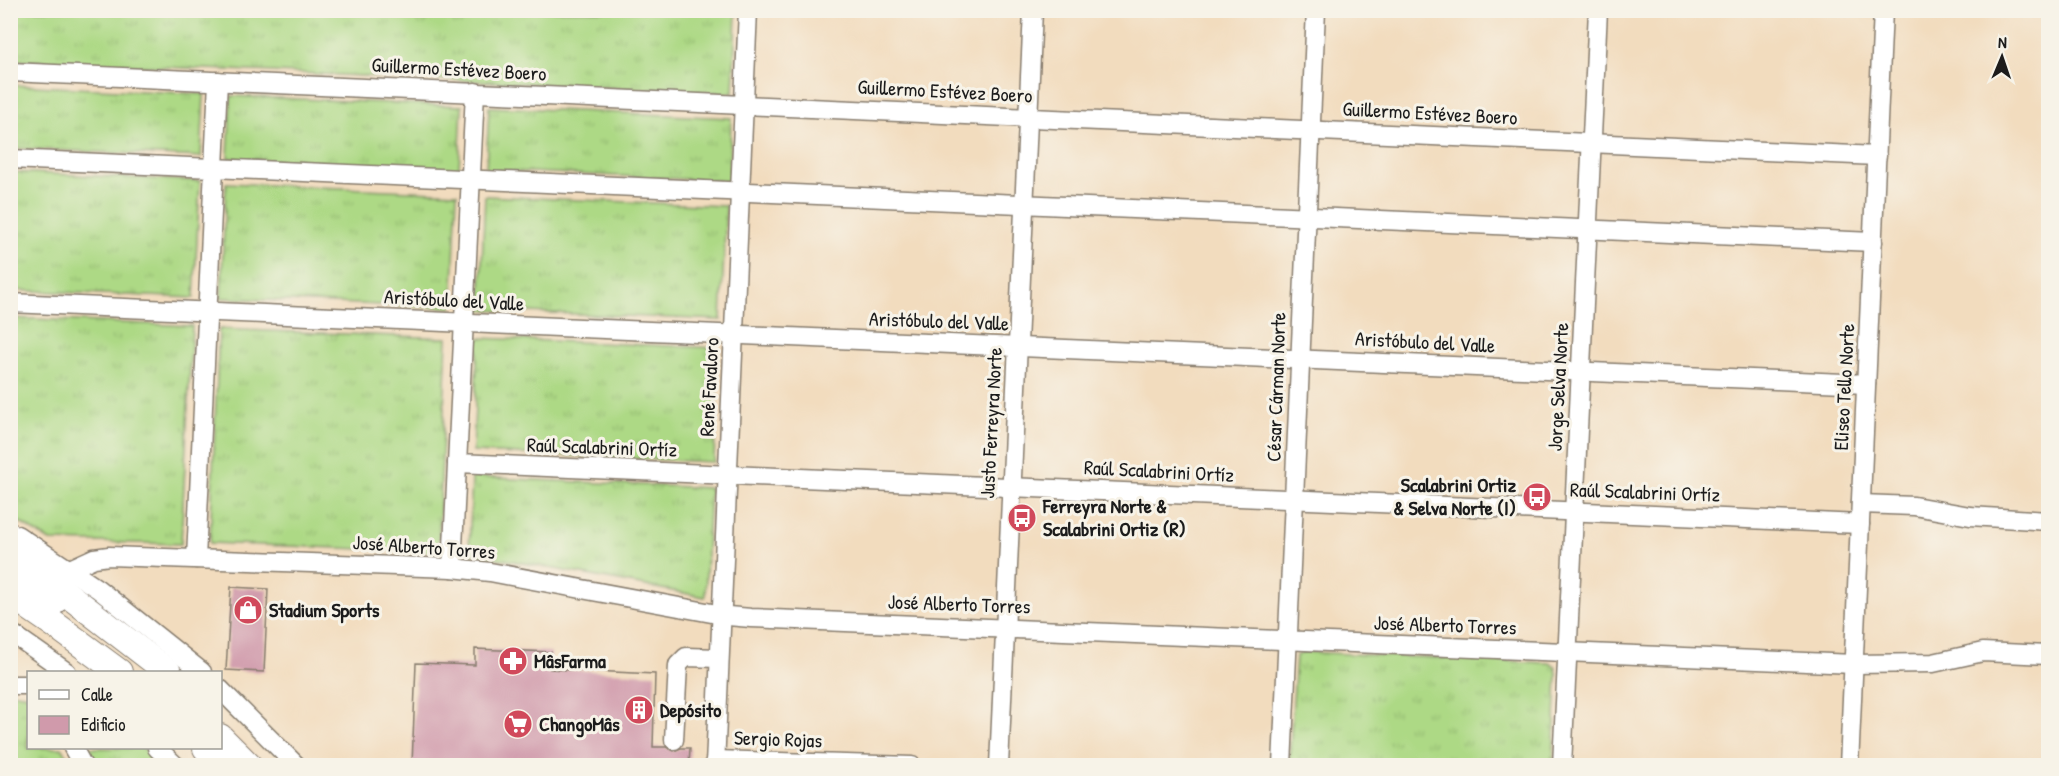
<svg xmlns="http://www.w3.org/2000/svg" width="2059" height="776" viewBox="0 0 2059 776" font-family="'Patrick Hand',sans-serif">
	<defs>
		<pattern id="grass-tufts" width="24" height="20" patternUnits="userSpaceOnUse" patternTransform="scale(1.5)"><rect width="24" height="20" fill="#add985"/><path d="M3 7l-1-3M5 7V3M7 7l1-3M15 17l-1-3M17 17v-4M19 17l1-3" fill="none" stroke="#94ba72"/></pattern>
	</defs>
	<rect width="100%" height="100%" fill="#f7f3e8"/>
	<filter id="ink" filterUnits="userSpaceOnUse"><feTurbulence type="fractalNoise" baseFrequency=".0167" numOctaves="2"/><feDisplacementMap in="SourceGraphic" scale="12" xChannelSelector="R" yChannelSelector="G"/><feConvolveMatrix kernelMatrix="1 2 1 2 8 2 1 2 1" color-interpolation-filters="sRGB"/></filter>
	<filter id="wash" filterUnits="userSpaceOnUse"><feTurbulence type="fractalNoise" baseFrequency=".008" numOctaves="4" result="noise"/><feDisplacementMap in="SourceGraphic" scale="24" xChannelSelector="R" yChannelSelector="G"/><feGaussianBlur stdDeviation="1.35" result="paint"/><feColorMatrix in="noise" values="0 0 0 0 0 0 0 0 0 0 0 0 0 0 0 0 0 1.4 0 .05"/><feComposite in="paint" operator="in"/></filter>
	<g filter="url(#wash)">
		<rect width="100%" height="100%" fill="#f2dcbe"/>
		<g fill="url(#grass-tufts)" stroke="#647a50" stroke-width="1.5">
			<polygon points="11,10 736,11 733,93 11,60"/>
			<polygon points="11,85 204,94 201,157 11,148"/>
			<polygon points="231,96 462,106 459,169 228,158"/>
			<polygon points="489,107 731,118 729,181 486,170"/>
			<polygon points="11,172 200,181 194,298 11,290"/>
			<polygon points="226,183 457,193 452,308 221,298"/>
			<polygon points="485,196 726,206 721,320 480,310"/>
			<polygon points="10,318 192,326 181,544 50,541 11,517"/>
			<polygon points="219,329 447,338 438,552 210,543"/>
			<polygon points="478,338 718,348 714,462 473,452"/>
			<polygon points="472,477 710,488 705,597 469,553"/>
			<polygon points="1305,652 1550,663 1556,668 1557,674 1553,765 1289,766 1296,656"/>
			<polygon points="10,692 28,695 28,748 62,748 73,765 11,765"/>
			<polygon points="83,748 143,748 163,765 94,765"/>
		</g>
		<g id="blocks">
			<g fill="#d09aab">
				<polygon points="231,587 268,589 264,672 226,670"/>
				<polygon points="475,649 551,652 550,669 655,674 653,747 666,747 674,751 681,748 690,748 689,765 412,765 416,663 475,665"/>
			</g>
		</g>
	</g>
	<g filter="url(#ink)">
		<use href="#blocks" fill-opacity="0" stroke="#877c6d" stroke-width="1.5"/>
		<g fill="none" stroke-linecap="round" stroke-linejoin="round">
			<g stroke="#877c6d" stroke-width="21">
				<g id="minor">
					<polyline points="10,72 1877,156"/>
					<polyline points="10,159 1873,242"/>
					<polyline points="10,303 1866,384"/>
					<polyline points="457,463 1860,524"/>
					<polyline points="1861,504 1914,506 1970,516 2048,521"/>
					<polyline points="17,535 98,589 202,672"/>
					<polyline points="196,559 218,81"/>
					<polyline points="452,568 475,92"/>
					<polyline points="70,569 94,558 109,556 452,568 490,572 728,616 751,618 1854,664 1933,663 1983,652 2048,655"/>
					<polyline points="10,632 67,672"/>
					<polyline points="10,685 28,685"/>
					<polyline points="220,689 297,766"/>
					<polyline points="674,740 678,665 686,657 719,658"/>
					<polyline points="73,748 83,766"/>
					<polyline points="157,748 176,766"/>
					<polyline points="715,760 912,766"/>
					<polyline points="715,766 748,10"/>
					<polyline points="999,766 1033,10"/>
					<polyline points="1282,766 1316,10"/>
					<polyline points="1562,766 1598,10"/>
					<polyline points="1849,766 1883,10"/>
				</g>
			</g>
			<g stroke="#877c6d" stroke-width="28">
				<g id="highway">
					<polyline points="10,536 50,581 168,672"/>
					<polyline points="10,572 54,602"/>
					<polyline points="10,594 58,627 119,672"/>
					<polyline points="220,737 249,766"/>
					<polyline points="206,748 224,766"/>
				</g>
			</g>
			<use href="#minor" stroke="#fff" stroke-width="18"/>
			<use href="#highway" stroke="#fff" stroke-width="26"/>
		</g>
	</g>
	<defs>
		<g id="bus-disc" transform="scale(1.5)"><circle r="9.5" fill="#d1495b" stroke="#f7f3e8"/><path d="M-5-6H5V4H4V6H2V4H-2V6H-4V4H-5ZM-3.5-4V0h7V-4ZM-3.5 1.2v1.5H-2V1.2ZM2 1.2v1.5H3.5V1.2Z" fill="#fff"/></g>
		<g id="shop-disc" transform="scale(1.5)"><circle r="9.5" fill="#d1495b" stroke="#f7f3e8"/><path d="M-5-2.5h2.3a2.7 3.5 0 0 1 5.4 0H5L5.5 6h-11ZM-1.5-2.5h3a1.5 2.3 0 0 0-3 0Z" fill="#fff"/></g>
		<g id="pharmacy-disc" transform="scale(1.5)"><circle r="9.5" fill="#d1495b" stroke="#f7f3e8"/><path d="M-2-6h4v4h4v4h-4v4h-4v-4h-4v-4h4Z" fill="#fff"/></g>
		<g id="building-disc" transform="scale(1.5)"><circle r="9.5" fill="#d1495b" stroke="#f7f3e8"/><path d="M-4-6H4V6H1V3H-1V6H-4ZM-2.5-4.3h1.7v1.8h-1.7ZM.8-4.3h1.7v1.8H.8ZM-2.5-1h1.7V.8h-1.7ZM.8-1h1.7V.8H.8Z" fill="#fff"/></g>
		<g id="supermarket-disc" transform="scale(1.5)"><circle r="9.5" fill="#d1495b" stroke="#f7f3e8"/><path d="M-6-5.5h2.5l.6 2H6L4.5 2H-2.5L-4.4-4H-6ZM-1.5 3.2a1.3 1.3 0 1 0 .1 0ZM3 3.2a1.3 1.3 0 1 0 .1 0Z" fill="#fff"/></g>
	</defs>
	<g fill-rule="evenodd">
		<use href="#bus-disc" x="1537" y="497"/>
		<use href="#bus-disc" x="1022" y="518"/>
		<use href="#shop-disc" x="248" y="610"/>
		<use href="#pharmacy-disc" x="513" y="661"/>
		<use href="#building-disc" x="639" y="710"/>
		<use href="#supermarket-disc" x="518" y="724"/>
	</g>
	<g text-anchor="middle" stroke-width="6" stroke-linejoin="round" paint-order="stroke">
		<g font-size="20" fill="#1c1c1c" stroke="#f7f3e8">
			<text transform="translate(459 69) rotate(3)" y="7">Guillermo Estévez Boero</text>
			<text transform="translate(945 91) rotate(3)" y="7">Guillermo Estévez Boero</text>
			<text transform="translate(1430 113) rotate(3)" y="7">Guillermo Estévez Boero</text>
			<text transform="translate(454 300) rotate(3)" y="7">Aristóbulo del Valle</text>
			<text transform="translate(939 321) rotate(2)" y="7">Aristóbulo del Valle</text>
			<text transform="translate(1425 342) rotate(3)" y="7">Aristóbulo del Valle</text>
			<text transform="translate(709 387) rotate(-87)" y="7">René Favaloro</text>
			<text transform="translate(1276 387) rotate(-88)" y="7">César Cárman Norte</text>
			<text transform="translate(1558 387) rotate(-87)" y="7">Jorge Selva Norte</text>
			<text transform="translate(1844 387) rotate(-87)" y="7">Eliseo Tello Norte</text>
			<text transform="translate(991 423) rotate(-87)" y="7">Justo Ferreyra Norte</text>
			<text transform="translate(602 447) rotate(2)" y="7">Raúl Scalabrini Ortíz</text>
			<text transform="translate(1159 471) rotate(3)" y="7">Raúl Scalabrini Ortíz</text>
			<text transform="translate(1645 492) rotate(2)" y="7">Raúl Scalabrini Ortíz</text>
			<text transform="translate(424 547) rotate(4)" y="7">José Alberto Torres</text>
			<text transform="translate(959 604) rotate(2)" y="7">José Alberto Torres</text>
			<text transform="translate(1445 625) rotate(2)" y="7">José Alberto Torres</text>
			<text transform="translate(778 739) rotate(2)" y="7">Sergio Rojas</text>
		</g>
		<g font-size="20" font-weight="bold" fill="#1c1c1c" stroke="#f7f3e8" text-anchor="start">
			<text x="1516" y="492" text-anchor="end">Scalabrini Ortiz<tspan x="1516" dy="23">&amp; Selva Norte (I)</tspan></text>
			<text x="1043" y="513">Ferreyra Norte &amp;<tspan x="1043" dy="23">Scalabrini Ortiz (R)</tspan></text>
			<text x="269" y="617">Stadium Sports</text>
			<text x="534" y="668">MâsFarma</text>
			<text x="660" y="717">Depósito</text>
			<text x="539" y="731">ChangoMâs</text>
		</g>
	</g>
	<rect width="2059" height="776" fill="none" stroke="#f7f3e8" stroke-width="36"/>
	<rect x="27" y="671" width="195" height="78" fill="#f7f3e8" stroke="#9f9d96" stroke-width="1.5"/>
	<rect x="39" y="690" width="30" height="9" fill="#ffffff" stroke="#9f9d96" stroke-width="1.5"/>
	<text x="81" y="701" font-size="18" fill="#1c1c1c">Calle</text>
	<rect x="39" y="716" width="30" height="18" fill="#d09aab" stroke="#9f9d96" stroke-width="1.5"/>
	<text x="81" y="731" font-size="18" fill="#1c1c1c">Edificio</text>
	<g transform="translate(2002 57) rotate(2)" stroke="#f7f3e8" stroke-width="4.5" paint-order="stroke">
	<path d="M0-4.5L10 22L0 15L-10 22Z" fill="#1c1c1c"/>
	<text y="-9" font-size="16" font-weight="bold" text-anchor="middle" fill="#1c1c1c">N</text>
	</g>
</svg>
